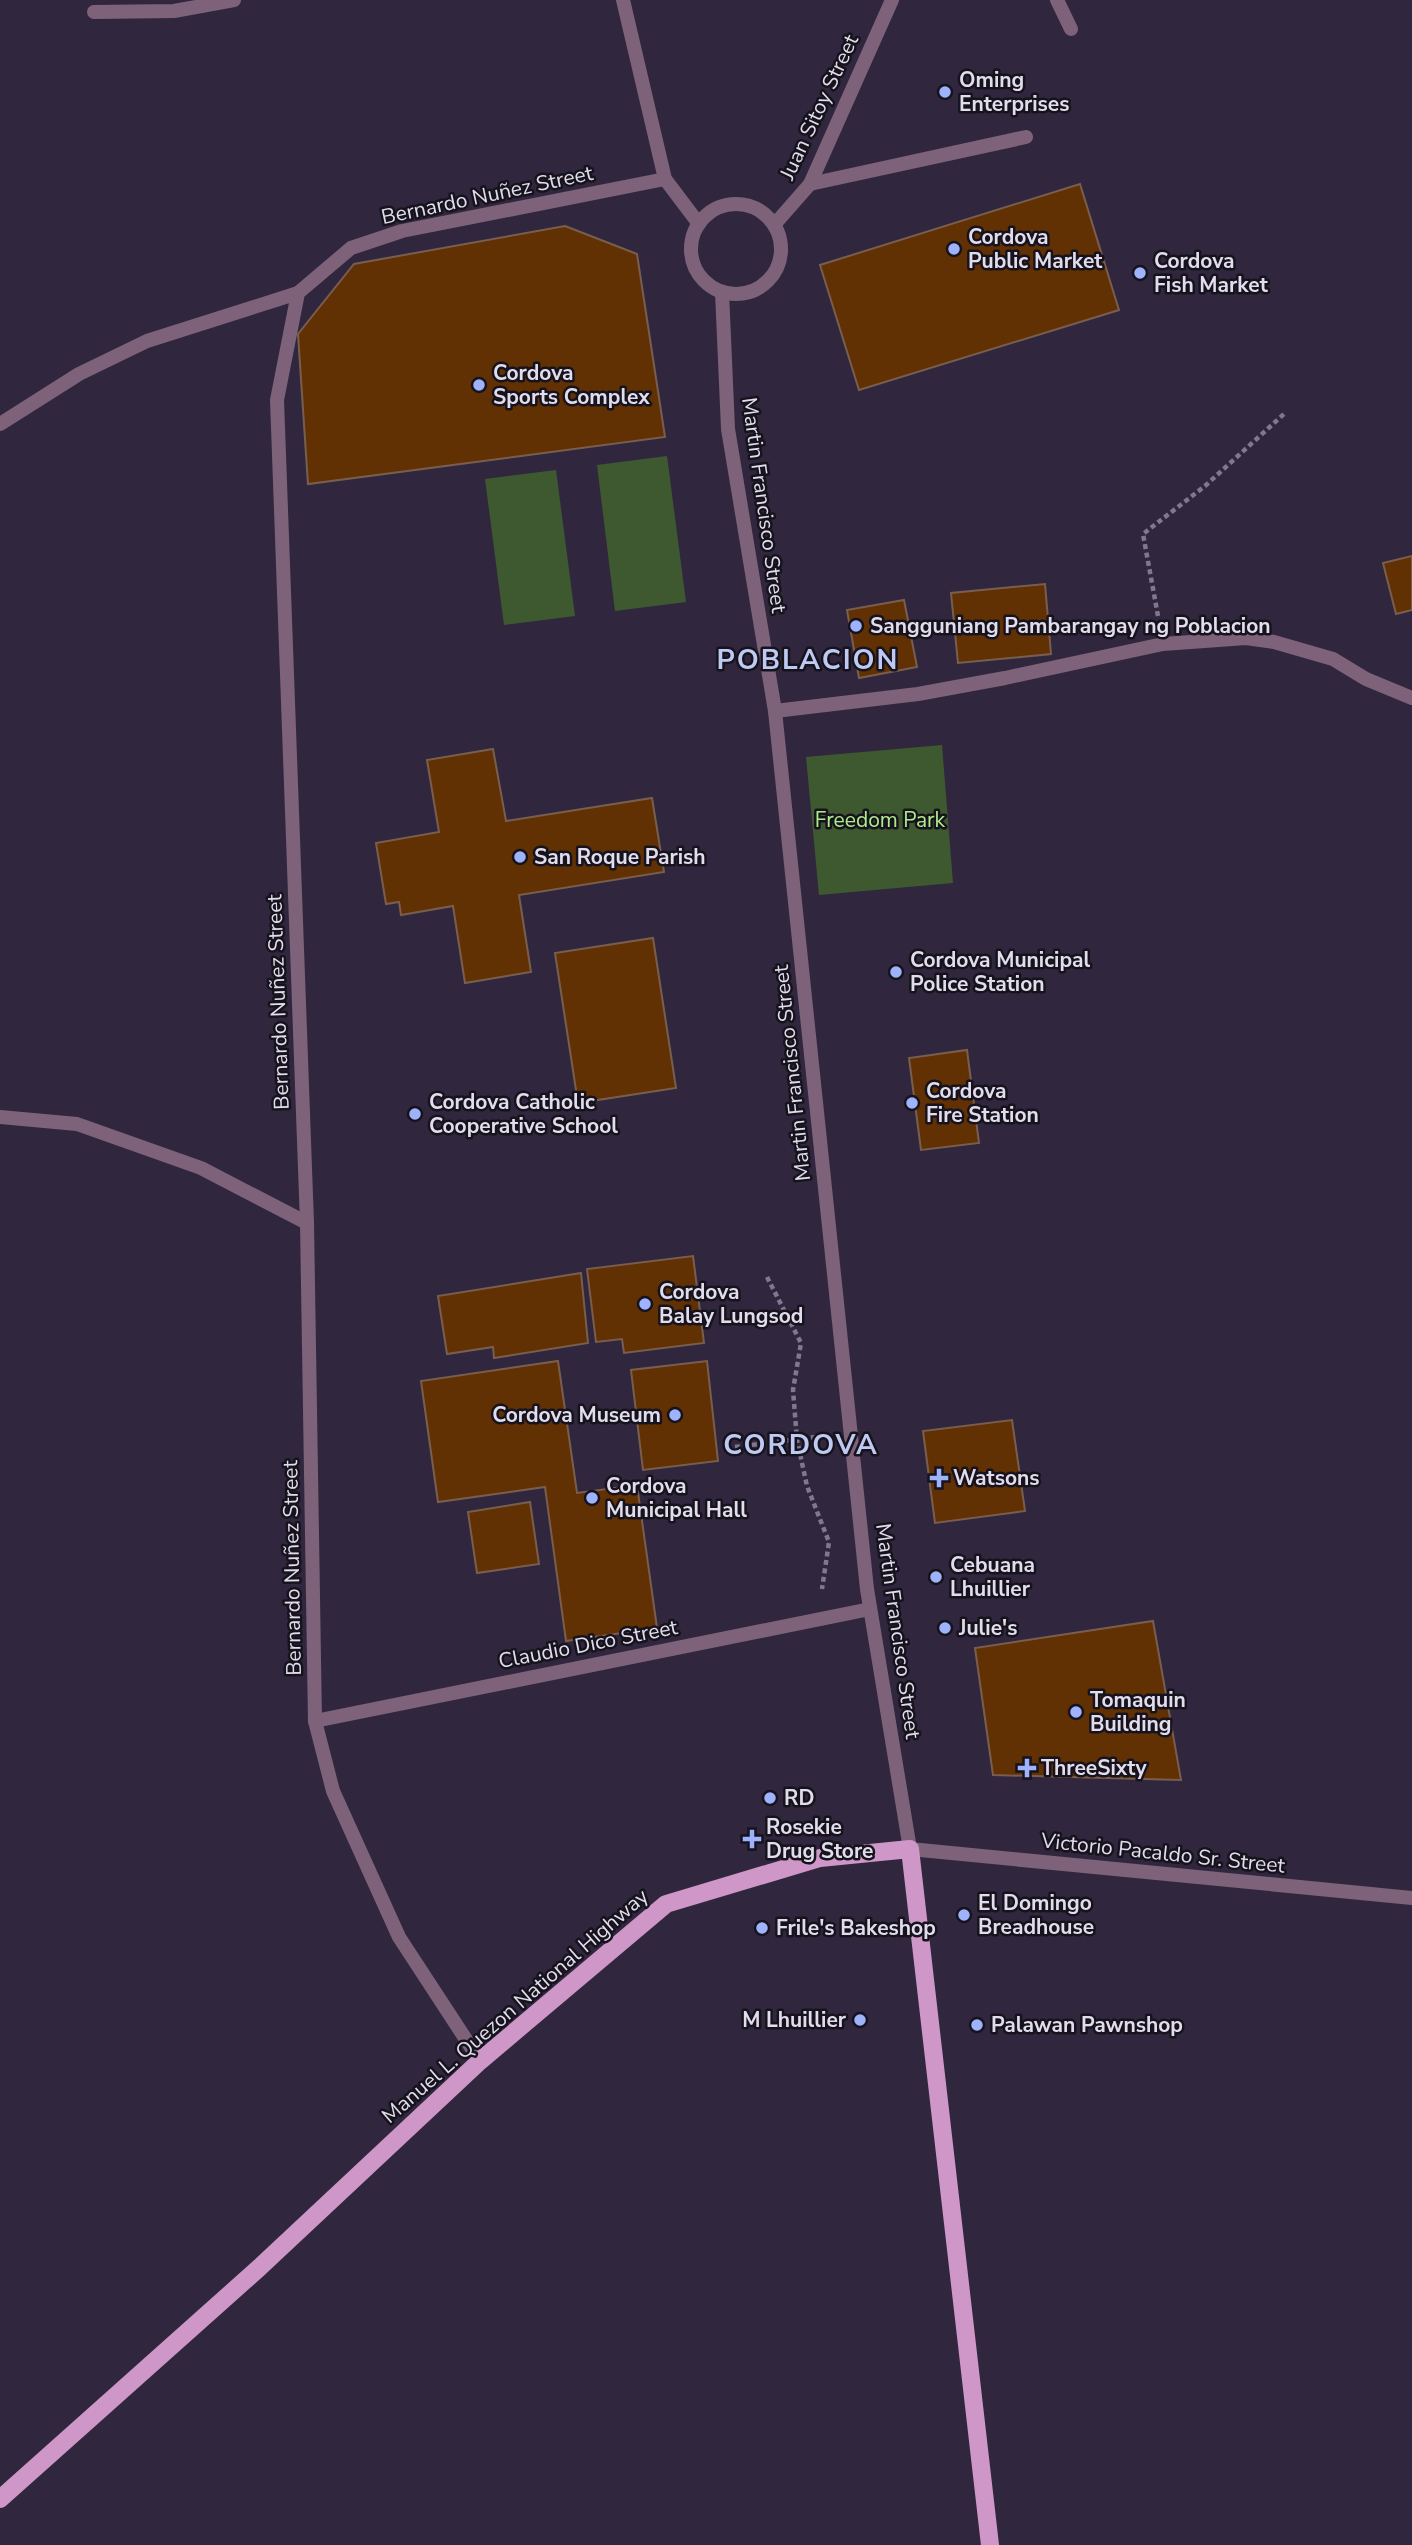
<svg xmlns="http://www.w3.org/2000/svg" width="1412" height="2545" viewBox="0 0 1412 2545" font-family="'Nunito Sans',sans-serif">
	<rect width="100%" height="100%" fill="#30273f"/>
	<g fill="#3e592f">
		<polygon points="667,456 686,602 615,611 597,465"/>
		<polygon points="556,470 575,616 504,625 485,479"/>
		<polygon points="942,745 953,883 819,895 806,757"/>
	</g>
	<g fill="#613003" stroke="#795e4d" stroke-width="2">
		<polygon points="1080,184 1119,310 859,390 820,265"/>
		<polygon points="565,226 637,254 665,437 308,484 298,334 354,264"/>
		<polygon points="1412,556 1412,610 1396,614 1383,563"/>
		<polygon points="1045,584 1051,654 958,663 951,593"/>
		<polygon points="904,600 917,667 859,678 847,610"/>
		<polygon points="493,749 506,821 652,798 664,872 519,895 531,972 465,983 453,906 401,915 399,902 386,904 376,843 439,832 427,760"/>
		<polygon points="653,938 676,1088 578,1103 555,953"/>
		<polygon points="967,1050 979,1143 921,1150 909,1058"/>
		<polygon points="693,1256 704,1343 624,1353 622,1339 596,1342 587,1269"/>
		<polygon points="581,1273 588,1343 494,1358 493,1347 447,1354 438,1296"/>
		<polygon points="558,1361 577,1493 637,1485 657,1628 566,1641 545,1487 438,1502 421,1381"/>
		<polygon points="707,1361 718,1461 643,1470 631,1370"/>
		<polygon points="1012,1420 1025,1511 935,1523 923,1431"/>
		<polygon points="530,1502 539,1564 477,1573 468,1512"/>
		<polygon points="1153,1621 1181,1780 993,1775 975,1648"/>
	</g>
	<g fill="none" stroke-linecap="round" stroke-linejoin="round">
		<g stroke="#80798d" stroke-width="4.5" stroke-dasharray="5 3.5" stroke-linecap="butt">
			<polyline points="1158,616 1143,534 1205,486 1285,413"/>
			<polyline points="767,1277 801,1343 793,1390 797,1440 807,1486 829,1542 822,1589"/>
			<polyline points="735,1447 823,1436"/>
		</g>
		<polyline stroke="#7e627a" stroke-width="14" points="810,184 1026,137"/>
		<g stroke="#7e627a" stroke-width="14">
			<polyline points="1057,0 1071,29"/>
			<polyline points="94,12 174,11 234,0"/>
			<polyline points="774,225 810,184 892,0"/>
			<polyline points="0,424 79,374 147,341 298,293"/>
			<polyline points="775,711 918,694 1005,678 1163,644 1246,638 1274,642 1333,659 1366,679 1412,698"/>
			<polyline points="0,1117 77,1124 201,1168 307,1223"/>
			<polyline points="315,1721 870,1609"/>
		</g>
		<g stroke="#7e627a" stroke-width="14">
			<polyline points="623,0 665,179 699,224"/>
			<circle cx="736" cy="249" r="45"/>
			<polyline points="722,292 728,429 775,711 867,1589 910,1849 1412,1898"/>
			<polyline points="480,2061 399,1937 333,1791 315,1721 307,1223 277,400 298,293 351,248 402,231 665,179"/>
		</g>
		<polyline stroke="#cf97c8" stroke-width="18" points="0,2499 260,2267 480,2061 666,1904 820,1858 910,1849 990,2545"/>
	</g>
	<g fill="#9fb3fd" stroke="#16131d" stroke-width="2.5">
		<circle cx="945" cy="92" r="7"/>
		<circle cx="954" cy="249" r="7"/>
		<circle cx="1140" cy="273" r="7"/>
		<circle cx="479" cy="385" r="7"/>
		<circle cx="856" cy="626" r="7"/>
		<circle cx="520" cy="857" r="7"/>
		<circle cx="896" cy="972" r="7"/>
		<circle cx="912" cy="1103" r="7"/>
		<circle cx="415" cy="1114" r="7"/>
		<circle cx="645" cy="1304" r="7"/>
		<circle cx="675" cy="1415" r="7"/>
		<path d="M935.5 1467.5h7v7h7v7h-7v7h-7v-7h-7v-7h7z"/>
		<circle cx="592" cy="1498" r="7"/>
		<circle cx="936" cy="1577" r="7"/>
		<circle cx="945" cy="1628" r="7"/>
		<circle cx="1076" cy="1712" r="7"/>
		<path d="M1023.5 1757.5h7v7h7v7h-7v7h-7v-7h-7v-7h7z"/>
		<circle cx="770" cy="1798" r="7"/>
		<path d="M748.5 1828.5h7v7h7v7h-7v7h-7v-7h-7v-7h7z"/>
		<circle cx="964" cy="1915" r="7"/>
		<circle cx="762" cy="1928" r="7"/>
		<circle cx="860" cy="2020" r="7"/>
		<circle cx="977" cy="2025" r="7"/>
	</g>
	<g text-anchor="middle" stroke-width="5" stroke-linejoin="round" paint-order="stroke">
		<g font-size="21" font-weight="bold" fill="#e2dded" stroke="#16131d" text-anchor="start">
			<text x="959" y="87">Oming<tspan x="959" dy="24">Enterprises</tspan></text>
			<text x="968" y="244">Cordova<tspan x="968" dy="24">Public Market</tspan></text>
			<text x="1154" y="268">Cordova<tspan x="1154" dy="24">Fish Market</tspan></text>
			<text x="493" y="380">Cordova<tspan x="493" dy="24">Sports Complex</tspan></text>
			<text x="870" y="633">Sangguniang Pambarangay ng Poblacion</text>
			<text x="534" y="864">San Roque Parish</text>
			<text x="910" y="967">Cordova Municipal<tspan x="910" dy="24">Police Station</tspan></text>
			<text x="926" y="1098">Cordova<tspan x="926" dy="24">Fire Station</tspan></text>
			<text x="429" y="1109">Cordova Catholic<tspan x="429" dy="24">Cooperative School</tspan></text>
			<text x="659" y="1299">Cordova<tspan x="659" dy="24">Balay Lungsod</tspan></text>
			<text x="661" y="1422" text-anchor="end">Cordova Museum</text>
			<text x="953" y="1485">Watsons</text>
			<text x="606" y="1493">Cordova<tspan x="606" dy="24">Municipal Hall</tspan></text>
			<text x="950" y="1572">Cebuana<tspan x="950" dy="24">Lhuillier</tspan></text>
			<text x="959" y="1635">Julie's</text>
			<text x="1090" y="1707">Tomaquin<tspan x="1090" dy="24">Building</tspan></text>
			<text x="1041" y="1775">ThreeSixty</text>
			<text x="784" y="1805">RD</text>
			<text x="766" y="1834">Rosekie<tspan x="766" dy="24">Drug Store</tspan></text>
			<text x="978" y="1910">El Domingo<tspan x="978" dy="24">Breadhouse</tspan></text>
			<text x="776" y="1935">Frile's Bakeshop</text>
			<text x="846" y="2027" text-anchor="end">M Lhuillier</text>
			<text x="991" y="2032">Palawan Pawnshop</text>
		</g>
		<g font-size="21" fill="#e2dded" stroke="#16131d">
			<text transform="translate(819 107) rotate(-65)" y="7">Juan Sitoy Street</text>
			<text transform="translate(487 195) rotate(-12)" y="7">Bernardo Nuñez Street</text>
			<text transform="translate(764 505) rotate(82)" y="7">Martin Francisco Street</text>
			<text transform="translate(278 1002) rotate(-92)" y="7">Bernardo Nuñez Street</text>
			<text transform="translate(792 1073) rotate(-96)" y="7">Martin Francisco Street</text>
			<text transform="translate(292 1568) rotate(-91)" y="7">Bernardo Nuñez Street</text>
			<text transform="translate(898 1631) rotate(82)" y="7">Martin Francisco Street</text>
			<text transform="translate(588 1644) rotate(-11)" y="7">Claudio Dico Street</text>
			<text transform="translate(1163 1853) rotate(6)" y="7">Victorio Pacaldo Sr. Street</text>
			<text transform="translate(515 2006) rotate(-41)" y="7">Manuel L. Quezon National Highway</text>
		</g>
		<g font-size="21" fill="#afec8c" stroke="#16131d">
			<text x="880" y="827">Freedom Park</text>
		</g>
		<g font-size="28" font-weight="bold" letter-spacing="2" fill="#becaf4" stroke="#16131d">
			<text x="808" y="669">POBLACION</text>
			<text x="801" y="1454">CORDOVA</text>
		</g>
	</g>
</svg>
